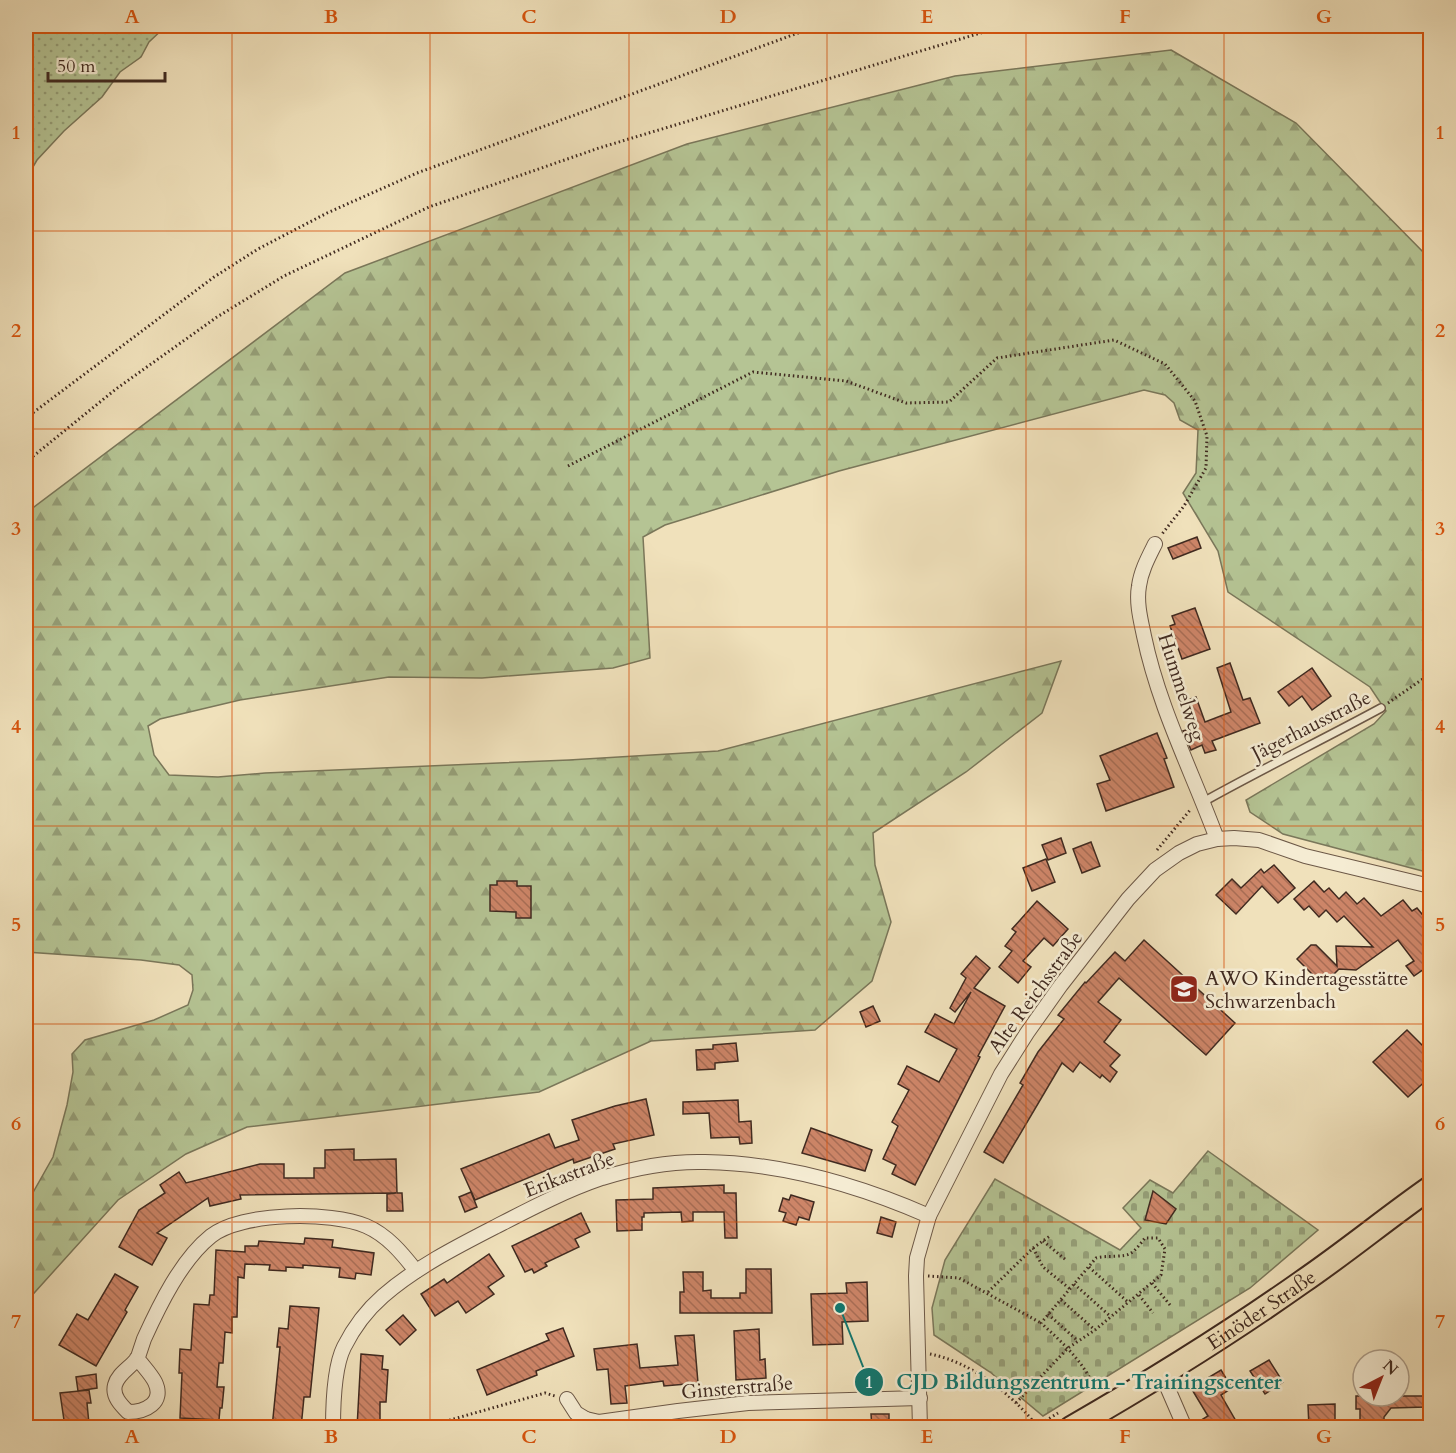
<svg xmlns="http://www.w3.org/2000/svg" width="1456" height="1453" viewBox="0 0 1456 1453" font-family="Cardo,serif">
	<defs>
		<pattern id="grass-dots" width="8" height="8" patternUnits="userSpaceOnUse" patternTransform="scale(1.5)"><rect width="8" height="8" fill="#b5c494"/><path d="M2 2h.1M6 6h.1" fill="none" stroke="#959f78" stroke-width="1.8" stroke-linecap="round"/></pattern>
		<pattern id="forest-firs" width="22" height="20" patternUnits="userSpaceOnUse" patternTransform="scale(1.5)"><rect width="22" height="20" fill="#b5c494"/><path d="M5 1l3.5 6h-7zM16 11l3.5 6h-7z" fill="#959f78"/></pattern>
		<pattern id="cemetery-stones" width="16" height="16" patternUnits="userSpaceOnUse" patternTransform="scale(1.5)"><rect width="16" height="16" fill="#b5c494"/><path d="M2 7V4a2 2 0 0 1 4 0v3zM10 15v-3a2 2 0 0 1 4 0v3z" fill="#959f78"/></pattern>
		<pattern id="building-back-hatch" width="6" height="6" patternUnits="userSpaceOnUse" patternTransform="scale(1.5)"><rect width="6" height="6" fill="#cd8568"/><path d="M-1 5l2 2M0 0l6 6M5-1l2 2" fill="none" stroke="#a86d55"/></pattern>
	</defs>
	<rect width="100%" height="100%" fill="#f0e1bb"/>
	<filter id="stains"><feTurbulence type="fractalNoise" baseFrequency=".00333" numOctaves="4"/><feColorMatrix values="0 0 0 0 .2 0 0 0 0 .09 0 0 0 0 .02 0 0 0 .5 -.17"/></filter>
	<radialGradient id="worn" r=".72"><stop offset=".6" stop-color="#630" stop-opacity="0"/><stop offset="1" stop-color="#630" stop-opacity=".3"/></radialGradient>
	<polygon fill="url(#grass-dots)" stroke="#7a775a" stroke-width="1.5" points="26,26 166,26 149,42 141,57 120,72 102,97 64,131 37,160 26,179"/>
	<polygon fill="url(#forest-firs)" stroke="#7a775a" stroke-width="1.5" points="1171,50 1296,123 1430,259 1430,873 1283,834 1250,812 1246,800 1374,724 1386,711 1370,687 1228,592 1218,551 1183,493 1196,473 1198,430 1180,420 1174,403 1165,395 1144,390 839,471 665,525 643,537 650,658 613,668 482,678 389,677 240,700 160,719 148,726 154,755 169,775 218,777 265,773 569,760 718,751 1061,661 1042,713 966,772 873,833 875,865 891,922 872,981 815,1030 651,1041 539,1092 247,1127 186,1154 118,1200 26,1302 26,1205 53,1157 67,1105 73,1072 72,1054 85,1040 154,1020 188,1005 193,990 192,975 179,965 141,960 26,952 26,513 345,273 687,144 955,76"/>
	<polygon fill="url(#cemetery-stones)" stroke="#7a775a" stroke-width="1.5" points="1208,1151 1318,1230 1250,1288 1043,1416 990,1372 934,1335 932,1308 945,1260 995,1179 1120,1250 1141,1228 1123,1208 1150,1180 1173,1193"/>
	<g fill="url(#building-back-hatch)" stroke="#402a20" stroke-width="1.5">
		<polygon points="1197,537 1201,548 1173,559 1168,548"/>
		<polygon points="1195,608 1210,649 1182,659 1170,626 1175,624 1172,616"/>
		<polygon points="1230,663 1243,700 1250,698 1260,723 1212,741 1216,750 1205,753 1202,745 1191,750 1183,731 1195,727 1185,701 1196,697 1205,722 1231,712 1217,668"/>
		<polygon points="1312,668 1331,696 1312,710 1302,696 1289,706 1278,692"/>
		<polygon points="1157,733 1167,758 1164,759 1174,787 1106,811 1097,784 1110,780 1100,756"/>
		<polygon points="1061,838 1066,853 1048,860 1042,845"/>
		<polygon points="1091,842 1100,866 1082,873 1073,849"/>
		<polygon points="1046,859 1055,882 1032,891 1023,868"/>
		<polygon points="1274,865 1295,888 1278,903 1262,886 1236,914 1216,895 1232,879 1241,888 1261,869 1264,873"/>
		<polygon points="497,881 517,881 517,886 531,886 531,918 516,918 516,912 490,911 490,885 497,885"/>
		<polygon points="1314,881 1324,892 1329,888 1339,899 1346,892 1357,904 1364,898 1381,916 1403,900 1412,911 1417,908 1431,925 1431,964 1414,976 1406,966 1414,961 1398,940 1356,970 1339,969 1323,985 1297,959 1311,945 1316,945 1337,966 1336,946 1373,947 1344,916 1337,922 1326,910 1319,917 1309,906 1304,910 1294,899"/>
		<polygon points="1037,901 1068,929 1053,946 1044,938 1023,961 1031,967 1018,983 999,967 1012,951 1005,946 1016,932 1012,929"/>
		<polygon points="1144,940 1235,1023 1206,1055 1119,978 1098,1002 1121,1020 1104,1042 1120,1055 1110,1066 1117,1072 1110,1082 1102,1075 1100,1078 1080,1062 1073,1072 1062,1063 1003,1163 984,1152 1023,1085 1020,1083 1038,1052 1064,1019 1058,1015 1085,982 1086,983 1115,952 1125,961"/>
		<polygon points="976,956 990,968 974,988 1005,1006 978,1056 980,1057 915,1185 892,1174 896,1165 883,1159 898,1126 892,1122 909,1090 898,1084 907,1066 939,1082 957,1049 925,1032 935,1014 954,1024 971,992 955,1012 950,1008 966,978 961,974"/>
		<polygon points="873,1006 880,1021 866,1027 860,1012"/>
		<polygon points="1407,1030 1431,1054 1431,1076 1408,1097 1373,1062"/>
		<polygon points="736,1043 738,1061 715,1063 715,1069 697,1070 696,1050 713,1049 713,1045"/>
		<polygon points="646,1099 654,1135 613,1144 615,1149 574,1163 573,1159 475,1200 461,1169 549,1134 555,1148 579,1140 572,1120 615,1106"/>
		<polygon points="738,1100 739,1122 751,1121 752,1143 740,1144 739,1137 711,1138 709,1113 683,1114 683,1102"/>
		<polygon points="811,1128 872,1150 865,1171 802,1153"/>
		<polygon points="354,1149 354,1160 396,1159 397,1193 402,1193 403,1211 387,1211 387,1194 396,1193 240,1195 241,1199 210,1206 208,1198 157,1233 167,1238 152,1265 119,1247 139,1210 165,1193 160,1185 179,1172 186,1183 260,1164 284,1164 284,1178 314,1178 314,1168 325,1168 325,1150"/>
		<polygon points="724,1185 724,1193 736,1193 737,1238 725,1238 724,1212 693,1212 693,1221 682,1222 681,1212 644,1213 644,1217 642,1217 642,1230 617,1231 616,1200 653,1199 653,1188"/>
		<polygon points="1153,1191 1176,1209 1166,1224 1145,1220"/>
		<polygon points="471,1192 477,1207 465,1212 459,1197"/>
		<polygon points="791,1195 814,1202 809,1220 799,1217 796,1225 783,1221 786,1213 779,1211 783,1198 789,1200"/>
		<polygon points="581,1213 590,1232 575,1239 579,1247 545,1263 547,1266 534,1273 532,1269 525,1272 512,1246"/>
		<polygon points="881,1217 896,1222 892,1237 877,1233"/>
		<polygon points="305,1238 333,1240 332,1247 374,1253 371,1275 356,1273 355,1279 339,1277 340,1268 303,1265 303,1268 286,1267 286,1271 269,1270 270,1265 245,1264 244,1278 238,1277 237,1317 232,1317 232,1333 225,1332 223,1363 219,1363 217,1387 224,1387 222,1408 220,1408 219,1420 180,1418 182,1373 179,1373 180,1349 191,1350 194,1304 209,1305 210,1295 214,1295 216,1250 245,1252 245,1246 258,1246 259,1241 304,1244"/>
		<polygon points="489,1254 504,1276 488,1287 494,1294 466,1313 458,1301 435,1316 421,1294 444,1279 447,1283"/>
		<polygon points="746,1269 771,1269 772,1313 680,1313 680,1292 684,1292 683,1272 703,1272 703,1291 711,1290 711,1298 740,1298 740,1293 746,1293"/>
		<polygon points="115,1274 138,1287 125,1310 127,1312 96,1366 59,1345 77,1314 88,1320"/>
		<polygon points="867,1282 868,1321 842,1322 843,1344 813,1345 811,1294 847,1293 846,1283"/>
		<polygon points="290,1306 319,1308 310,1397 304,1397 301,1428 272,1428 280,1347 277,1347 279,1328 288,1329"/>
		<polygon points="403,1315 416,1330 400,1345 386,1330"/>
		<polygon points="563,1328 574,1356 536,1371 537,1375 487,1395 477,1370 549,1340 546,1334"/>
		<polygon points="759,1329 760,1360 765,1359 766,1378 736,1380 734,1331"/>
		<polygon points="694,1335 698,1383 664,1386 663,1381 625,1386 627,1403 611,1404 608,1369 597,1370 594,1349 637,1344 640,1368 678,1365 675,1336"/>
		<polygon points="361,1354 383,1356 382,1369 388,1370 386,1402 380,1402 380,1428 357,1428"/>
		<polygon points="1269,1360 1283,1382 1265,1394 1250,1371"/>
		<polygon points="1221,1370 1232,1388 1221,1395 1240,1428 1194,1428 1193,1425 1208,1416 1191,1388"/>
		<polygon points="96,1374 97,1388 78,1391 76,1377"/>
		<polygon points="89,1390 91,1403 87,1403 89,1424 65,1427 60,1393"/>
		<polygon points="1356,1396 1426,1396 1426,1407 1391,1408 1384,1417 1384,1428 1360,1428 1360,1409 1356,1409"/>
		<polygon points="1335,1404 1335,1428 1309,1428 1308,1405"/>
		<polygon points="871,1414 889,1414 889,1428 872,1428"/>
	</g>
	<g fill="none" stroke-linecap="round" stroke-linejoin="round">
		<g stroke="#6c5847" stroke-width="10">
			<path id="lane" d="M1203 802C1262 769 1322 740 1381 708"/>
		</g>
		<g stroke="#6c5847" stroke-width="16">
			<g id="street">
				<path d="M1155 544C1148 558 1141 571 1139 586 1136 603 1141 621 1144 636 1159 708 1192 771 1217 839"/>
				<path d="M137 1358C143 1366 151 1374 155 1382 165 1403 145 1412 128 1412 121 1405 112 1396 115 1385 118 1373 132 1367 138 1357 140 1351 142 1345 144 1339 159 1306 181 1260 211 1236 241 1212 331 1211 366 1226 387 1235 402 1253 416 1271"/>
				<polyline points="1162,1375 1185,1428"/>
				<polyline points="567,1399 576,1413 586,1419 599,1422 678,1411 748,1403 920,1398"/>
				<path d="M333 1428C333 1405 334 1367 344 1347 353 1329 367 1310 383 1296 415 1268 456 1247 495 1227 530 1209 564 1191 602 1178 634 1168 671 1161 705 1162 783 1163 858 1185 929 1216"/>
				<polyline points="573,1428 586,1419"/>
				<polyline points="920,1428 916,1276 917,1258 929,1216 1001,1074 1027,1033 1061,985 1128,899 1155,870 1179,853 1197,844 1217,839 1234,838 1259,840 1305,856 1430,886"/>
			</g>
		</g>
		<g stroke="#402a20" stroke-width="26">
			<g id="primary">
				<path id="s1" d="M1071 1428C1151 1382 1227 1335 1302 1282 1346 1252 1387 1218 1430 1188"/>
			</g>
		</g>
		<g stroke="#402a20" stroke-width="3" stroke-dasharray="1.5 3" stroke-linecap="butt">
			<polyline points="1204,26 1259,26"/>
			<polyline points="26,418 214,277 258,249 327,213 417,173 817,26"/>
			<polyline points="26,462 116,389 217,317 284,276 429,207 599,148 987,31 1011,26"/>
			<polyline points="568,466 753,372 846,381 906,403 949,402 997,358 1114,340 1165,364 1195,401 1207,436 1206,468 1184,506 1162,534"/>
			<polyline points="1388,703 1430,674"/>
			<polyline points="1157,850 1191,809"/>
			<polyline points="1043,1241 1066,1260"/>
			<polyline points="1033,1248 1050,1236"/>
			<polyline points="1089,1267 1129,1303"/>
			<polyline points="928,1276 959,1278 1041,1323"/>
			<polyline points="1152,1283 1170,1305"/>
			<polyline points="1074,1284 1111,1317"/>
			<polyline points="988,1292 1033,1248 1043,1267 1070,1289"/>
			<polyline points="1139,1295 1153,1313"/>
			<polyline points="1061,1300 1095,1330"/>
			<polyline points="1048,1314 1078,1341"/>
			<path d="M930 1354C971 1362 1012 1394 1037 1426"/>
			<path d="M1016 1403 1068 1348 1095 1330 1161 1275 1165 1249 1158 1238H1145C1141 1243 1136 1250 1131 1253 1125 1258 1107 1255 1096 1258L1041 1323C1063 1343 1085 1363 1096 1391"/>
			<polyline points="433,1428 450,1420 545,1393 555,1396"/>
			<polyline points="1034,1428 1058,1413"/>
		</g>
		<use href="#lane" stroke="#f5ecd3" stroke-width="7"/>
		<use href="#street" stroke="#f5ecd3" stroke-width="14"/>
		<use href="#primary" stroke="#f0e1bb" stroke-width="22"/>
	</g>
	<path fill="none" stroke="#d7540e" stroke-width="1.5" stroke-opacity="0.55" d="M232 26V1428M430 26V1428M629 26V1428M827 26V1428M1026 26V1428M1224 26V1428M26 231H1430M26 429H1430M26 627H1430M26 826H1430M26 1024H1430M26 1222H1430"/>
	<defs>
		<g id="school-square" transform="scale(1.5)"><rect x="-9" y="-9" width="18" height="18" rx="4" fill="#8f2418" stroke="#f5ecd3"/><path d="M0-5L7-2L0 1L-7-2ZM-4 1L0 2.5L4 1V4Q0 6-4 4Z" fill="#fff"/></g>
	</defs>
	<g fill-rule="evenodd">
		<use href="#school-square" x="1184" y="989"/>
	</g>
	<g text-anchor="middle" stroke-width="5" stroke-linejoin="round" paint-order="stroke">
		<g font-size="20" fill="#402a20" stroke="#f5ecd3">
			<text transform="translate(1182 687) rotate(72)" y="7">Hummelweg</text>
			<text transform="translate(1311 725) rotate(-27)" y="7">Jägerhausstraße</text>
			<text transform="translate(1035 992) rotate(-54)" y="7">Alte Reichsstraße</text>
			<text transform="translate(569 1174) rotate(-21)" y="7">Erikastraße</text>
			<text dy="7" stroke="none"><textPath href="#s1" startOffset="224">Einöder Straße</textPath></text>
			<text transform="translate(737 1387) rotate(-5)" y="7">Ginsterstraße</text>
		</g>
		<g font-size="20" fill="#402a20" stroke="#f5ecd3" text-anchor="start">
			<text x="1205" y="985">AWO Kindertagesstätte<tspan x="1205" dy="23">Schwarzenbach</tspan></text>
		</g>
	</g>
	<path fill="none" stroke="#0f766e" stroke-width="2" d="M840 1308L869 1382"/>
	<g fill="#0f766e" stroke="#f5ecd3" stroke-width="2">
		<circle cx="840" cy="1308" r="6"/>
		<circle cx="869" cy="1382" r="15"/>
	</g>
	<g font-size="18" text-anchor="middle" font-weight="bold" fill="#fff">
		<text x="869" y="1388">1</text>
	</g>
	<g font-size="21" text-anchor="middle" font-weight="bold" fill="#0f766e" stroke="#f5ecd3" stroke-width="5" stroke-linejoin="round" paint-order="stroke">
		<text x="1089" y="1389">CJD Bildungszentrum - Trainingscenter</text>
	</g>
	<rect width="1456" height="1453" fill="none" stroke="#f0e1bb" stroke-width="66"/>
	<g transform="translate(1381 1378) rotate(42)"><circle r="28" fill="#f5ecd3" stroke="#ad9e8b" stroke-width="1.5"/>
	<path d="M0-4.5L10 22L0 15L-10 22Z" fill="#8f2418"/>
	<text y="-9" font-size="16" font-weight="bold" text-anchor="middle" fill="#402a20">N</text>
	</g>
	<path d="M48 72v9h117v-9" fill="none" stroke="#402a20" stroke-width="3"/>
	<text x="57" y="72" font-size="18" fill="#402a20" stroke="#f5ecd3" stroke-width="4.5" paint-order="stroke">50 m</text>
	<rect x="33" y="33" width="1390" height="1387" fill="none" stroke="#d7540e" stroke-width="2"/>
	<g font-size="20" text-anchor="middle" font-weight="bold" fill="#d7540e">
		<text x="132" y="23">A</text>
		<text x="331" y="23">B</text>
		<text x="529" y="23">C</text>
		<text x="728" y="23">D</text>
		<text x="927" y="23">E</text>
		<text x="1125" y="23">F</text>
		<text x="1324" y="23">G</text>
		<text x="16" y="139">1</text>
		<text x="1440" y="139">1</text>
		<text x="16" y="337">2</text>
		<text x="1440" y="337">2</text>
		<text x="16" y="535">3</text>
		<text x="1440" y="535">3</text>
		<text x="16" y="733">4</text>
		<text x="1440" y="733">4</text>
		<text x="16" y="931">5</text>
		<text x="1440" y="931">5</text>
		<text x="16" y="1130">6</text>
		<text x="1440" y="1130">6</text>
		<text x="16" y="1328">7</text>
		<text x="1440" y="1328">7</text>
		<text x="132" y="1443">A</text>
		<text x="331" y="1443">B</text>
		<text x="529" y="1443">C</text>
		<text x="728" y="1443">D</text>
		<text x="927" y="1443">E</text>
		<text x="1125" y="1443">F</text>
		<text x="1324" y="1443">G</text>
	</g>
	<rect width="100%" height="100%" filter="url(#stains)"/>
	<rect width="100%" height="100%" fill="url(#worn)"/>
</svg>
